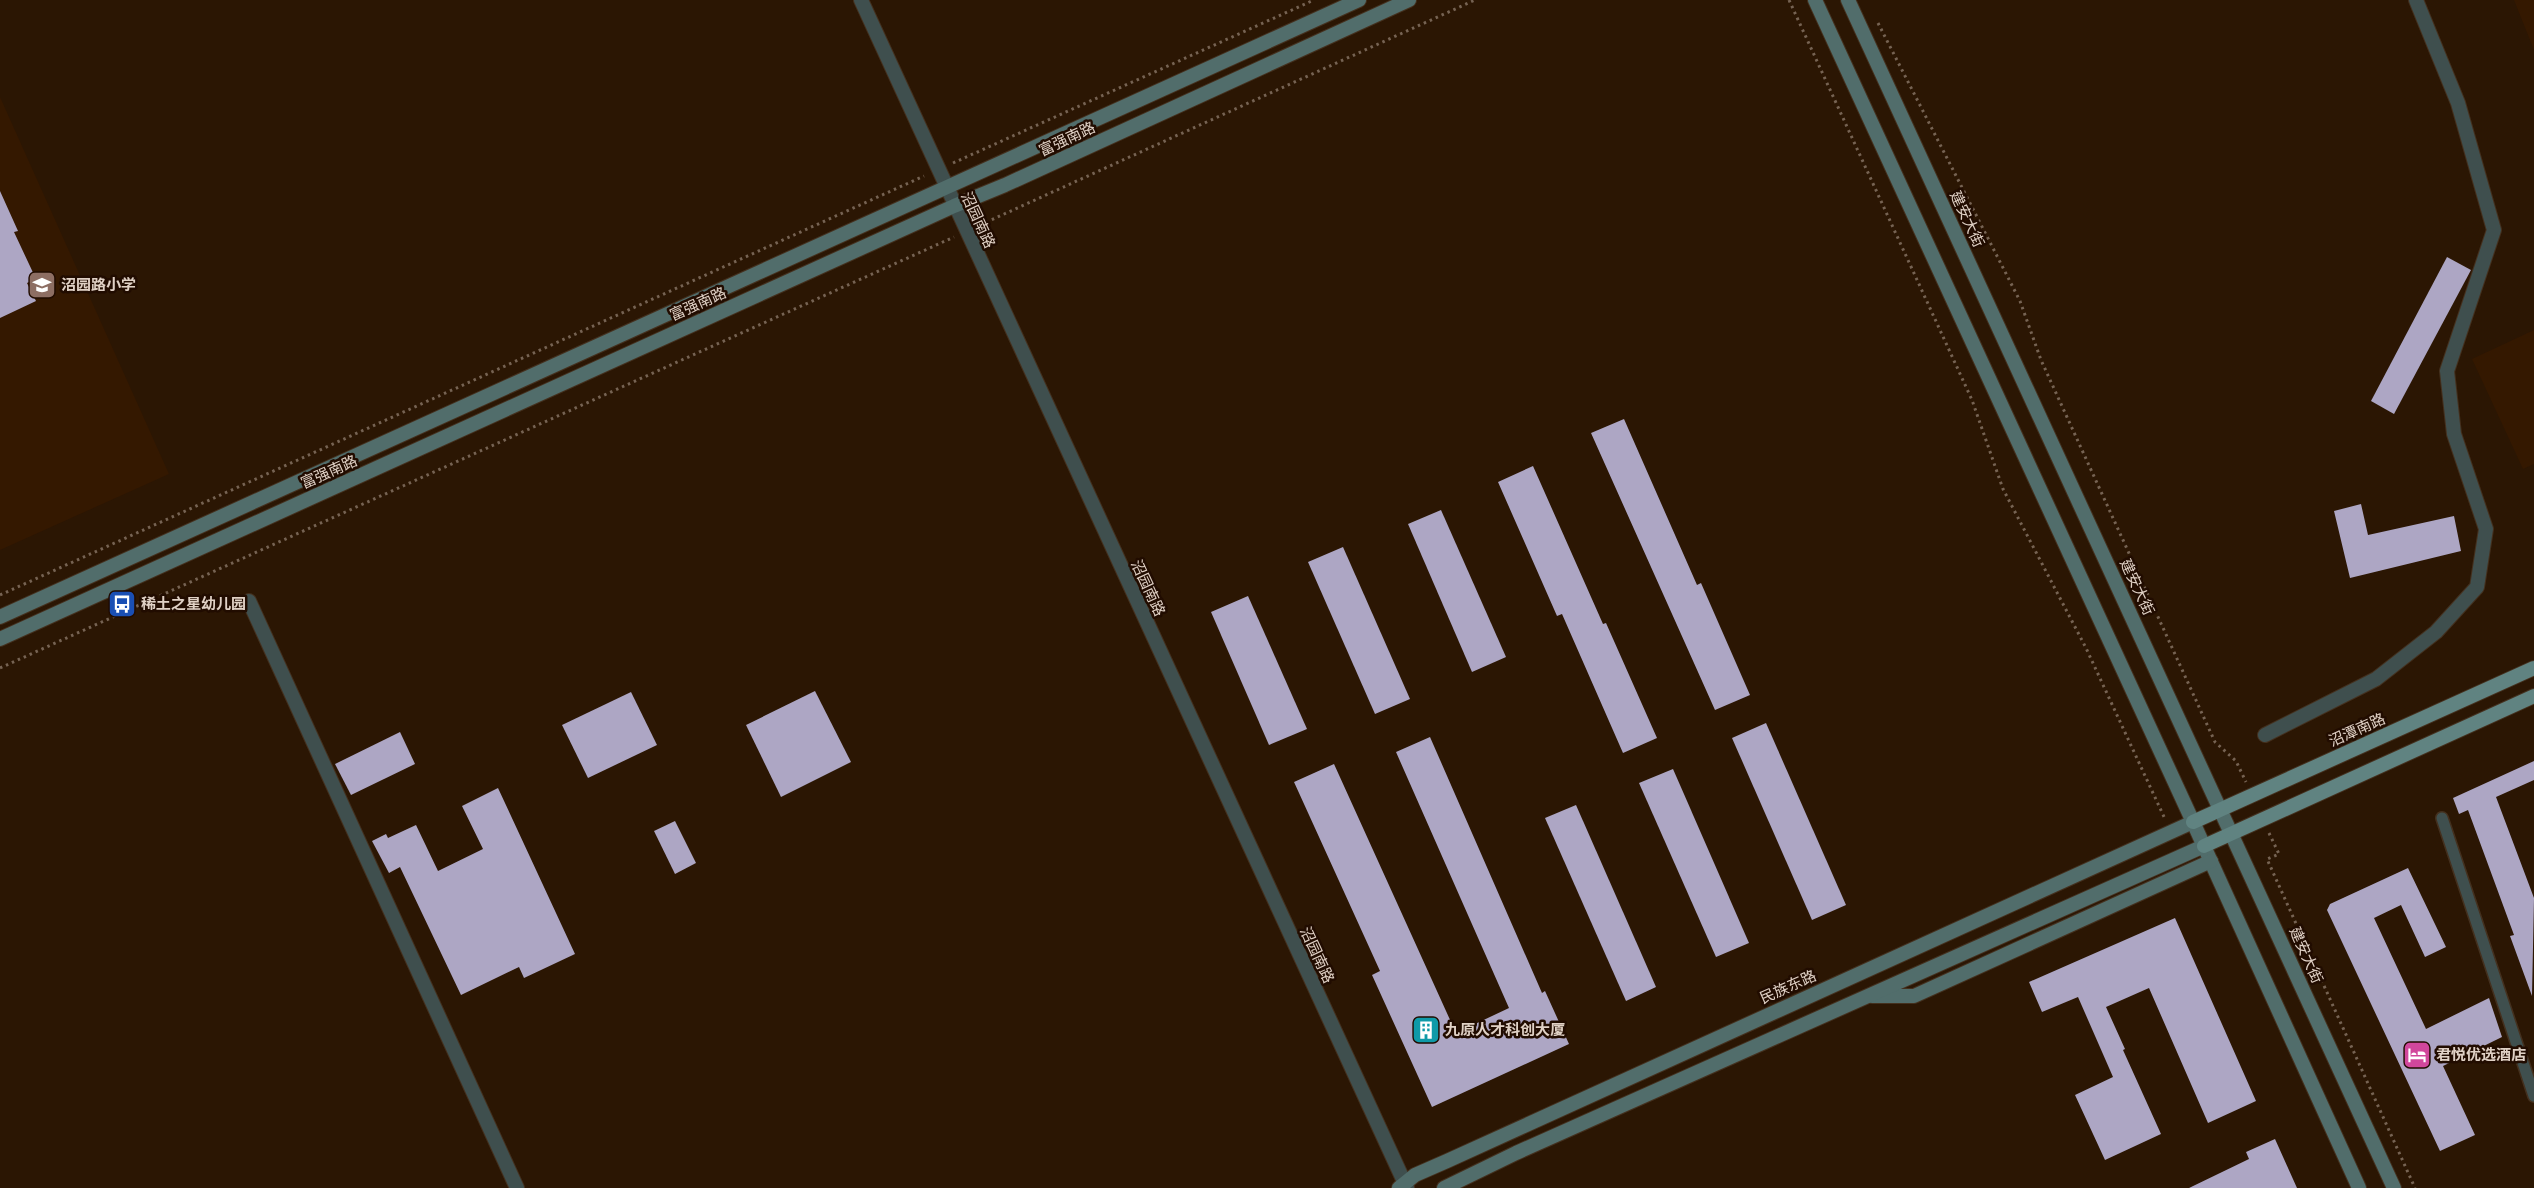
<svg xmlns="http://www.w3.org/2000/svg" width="2534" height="1188" viewBox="0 0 2534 1188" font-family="'Sofia Sans Condensed','Noto Sans SC',sans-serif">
	<rect width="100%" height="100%" fill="#2b1603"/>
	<g fill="#341800">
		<polygon points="2514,0 2534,0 2534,50"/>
		<polygon points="0,97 169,474 0,550"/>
		<polygon points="2534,330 2534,464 2523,469 2472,359"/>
	</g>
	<g fill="#ada6c4">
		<polygon points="0,191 18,231 14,232 36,279 27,283 36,301 0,318"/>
		<polygon points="2447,257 2471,270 2394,414 2371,401"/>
		<polygon points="1624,419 1697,585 1701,583 1750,695 1715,710 1591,433"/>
		<polygon points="1533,466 1603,624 1606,623 1657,738 1623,753 1562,614 1557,616 1498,482"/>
		<polygon points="2361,504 2368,535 2454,516 2461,551 2350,578 2334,511"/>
		<polygon points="1441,510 1506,657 1472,672 1408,524"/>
		<polygon points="1343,547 1410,699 1375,714 1308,562"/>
		<polygon points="1248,596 1307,729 1269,745 1211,612"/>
		<polygon points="815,691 851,762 781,797 746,725"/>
		<polygon points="631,692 657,745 588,778 562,725"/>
		<polygon points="1766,723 1846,905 1812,920 1732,738"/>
		<polygon points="400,732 415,764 351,795 335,764"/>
		<polygon points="1430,737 1542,993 1545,991 1569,1044 1432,1107 1372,975 1380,971 1294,782 1334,764 1456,1033 1509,1008 1396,752"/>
		<polygon points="2534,761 2534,780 2496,797 2534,898 2532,996 2510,936 2514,935 2468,810 2459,814 2453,798"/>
		<polygon points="1673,769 1749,943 1716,957 1639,783"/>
		<polygon points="498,788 575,954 524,978 519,967 461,995 400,867 389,873 372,841 386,834 388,838 416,825 438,871 483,849 462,806"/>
		<polygon points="1576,805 1656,987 1626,1001 1545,818"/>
		<polygon points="675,821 696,863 675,874 654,831"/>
		<polygon points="2408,868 2446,947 2425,957 2401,905 2374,918 2426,1029 2489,998 2502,1037 2443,1066 2475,1135 2440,1151 2327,910 2330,904"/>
		<polygon points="2175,918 2256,1101 2208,1123 2149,988 2106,1007 2125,1049 2123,1050 2161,1134 2105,1160 2075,1095 2113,1077 2078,997 2042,1012 2029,982"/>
		<polygon points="2275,1139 2297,1188 2189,1188 2249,1159 2246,1152"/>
	</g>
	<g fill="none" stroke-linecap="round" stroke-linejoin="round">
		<g stroke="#44301e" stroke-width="14">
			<polyline id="service" points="2442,818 2534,1096"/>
		</g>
		<g stroke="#44301e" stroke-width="16">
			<g id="minor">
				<polyline points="249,601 517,1188"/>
				<polyline points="2265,735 2376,679 2436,632 2477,587 2486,529 2454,434 2447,371 2494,230 2458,103 2416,0"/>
			</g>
		</g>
		<g stroke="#44301e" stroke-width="16">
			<polyline id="tertiary" points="861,0 1407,1188"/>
		</g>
		<g stroke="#44301e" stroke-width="16">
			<g id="secondary">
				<polyline points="1815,0 2193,822 2359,1188"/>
				<polyline points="1848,0 2394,1188"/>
				<polyline points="0,617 1359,0"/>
				<polyline points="0,639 954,206 1005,185 1409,0"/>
				<polyline points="1872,996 1914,996 2211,861"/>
				<polyline points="1399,1188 1415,1175 1447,1161 2193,822"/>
				<polyline points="1444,1188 1516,1153 2204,846"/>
			</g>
		</g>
		<g stroke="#44301e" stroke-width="16">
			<g id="primary">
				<polyline points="2193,822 2534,668"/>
				<polyline points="2204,846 2534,696"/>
			</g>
		</g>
		<g stroke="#766353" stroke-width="3" stroke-dasharray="2.5 4" stroke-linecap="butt">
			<polyline points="1789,0 1972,400 2003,489 2086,648 2165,819"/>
			<polyline points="1878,23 2020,301 2041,360 2215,742 2236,761 2246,782"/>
			<polyline points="953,163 1314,0"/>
			<polyline points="980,225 1475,0"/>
			<polyline points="0,595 924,176"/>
			<polyline points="0,668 954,237"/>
			<polyline points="2269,833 2279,854 2267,859 2415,1188"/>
		</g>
		<use href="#service" stroke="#3f4f4e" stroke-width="11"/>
		<use href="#minor" stroke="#3f4f4e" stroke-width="14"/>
		<use href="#tertiary" stroke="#3f4f4e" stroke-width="14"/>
		<use href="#secondary" stroke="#516d6b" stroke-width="14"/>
		<use href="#primary" stroke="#608381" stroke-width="14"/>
	</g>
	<defs>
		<g id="school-square" transform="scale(1.4375)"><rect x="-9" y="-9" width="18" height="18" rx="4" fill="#8d6e63" stroke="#210c00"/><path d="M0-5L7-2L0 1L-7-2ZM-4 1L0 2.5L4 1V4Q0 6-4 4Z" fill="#fff"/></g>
		<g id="bus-square" transform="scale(1.4375)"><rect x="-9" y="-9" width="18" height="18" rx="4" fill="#1a4fb4" stroke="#210c00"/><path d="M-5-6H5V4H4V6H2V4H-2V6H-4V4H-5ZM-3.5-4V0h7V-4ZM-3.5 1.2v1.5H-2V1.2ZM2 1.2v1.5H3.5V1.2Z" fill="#fff"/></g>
		<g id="building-square" transform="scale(1.4375)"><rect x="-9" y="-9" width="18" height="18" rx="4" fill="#0f9aa8" stroke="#210c00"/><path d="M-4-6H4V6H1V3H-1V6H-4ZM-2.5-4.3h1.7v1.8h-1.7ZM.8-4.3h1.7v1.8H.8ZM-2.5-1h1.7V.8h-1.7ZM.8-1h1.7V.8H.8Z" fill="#fff"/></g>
		<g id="hotel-square" transform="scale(1.4375)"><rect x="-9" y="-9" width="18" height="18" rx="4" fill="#d1479c" stroke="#210c00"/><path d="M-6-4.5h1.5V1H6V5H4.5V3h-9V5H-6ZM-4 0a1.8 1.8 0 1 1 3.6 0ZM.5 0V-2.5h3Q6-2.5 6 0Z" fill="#fff"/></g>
	</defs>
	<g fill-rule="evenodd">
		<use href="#school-square" x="42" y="285"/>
		<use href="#bus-square" x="122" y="604"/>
		<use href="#building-square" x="1426" y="1030"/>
		<use href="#hotel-square" x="2417" y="1055"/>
	</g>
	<g text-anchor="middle" stroke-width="5" stroke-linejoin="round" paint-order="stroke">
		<g font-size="15" fill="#e0d1c5" stroke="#210c00">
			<text transform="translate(1067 139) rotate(-25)" y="5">富强南路</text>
			<text transform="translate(1967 219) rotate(65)" y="5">建安大街</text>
			<text transform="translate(978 220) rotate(65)" y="5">沼园南路</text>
			<text transform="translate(698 304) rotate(-24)" y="5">富强南路</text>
			<text transform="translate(329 472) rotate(-24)" y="5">富强南路</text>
			<text transform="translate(2137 587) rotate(65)" y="5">建安大街</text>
			<text transform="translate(1148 588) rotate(65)" y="5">沼园南路</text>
			<text transform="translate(2357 730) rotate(-24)" y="5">沼潭南路</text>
			<text transform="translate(1317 955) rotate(65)" y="5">沼园南路</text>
			<text transform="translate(2306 955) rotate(66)" y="5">建安大街</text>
			<text transform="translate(1788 987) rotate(-24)" y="5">民族东路</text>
		</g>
		<g font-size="15" font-weight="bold" fill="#e0d1c5" stroke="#210c00" text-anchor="start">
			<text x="61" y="290">沼园路小学</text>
			<text x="141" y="609">稀土之星幼儿园</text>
			<text x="1445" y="1035">九原人才科创大厦</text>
			<text x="2436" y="1060">君悦优选酒店</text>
		</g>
	</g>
</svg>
